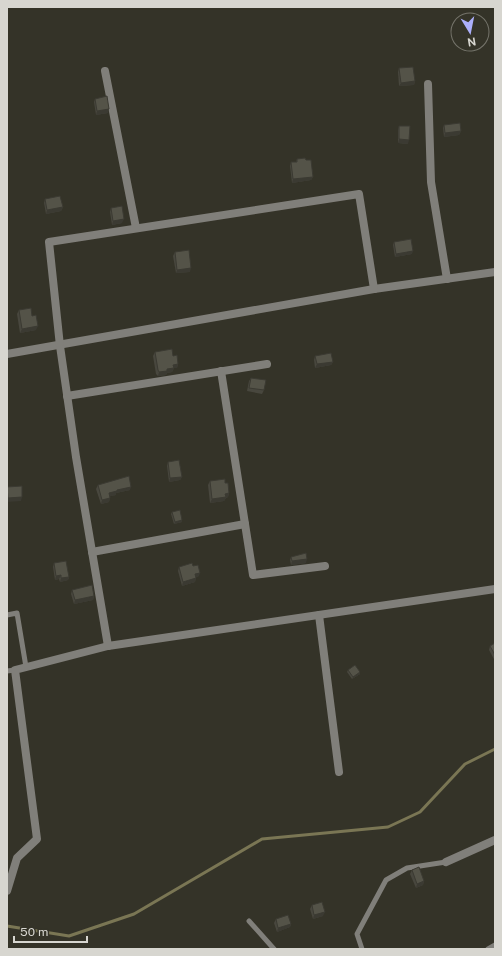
<svg xmlns="http://www.w3.org/2000/svg" width="502" height="956" viewBox="0 0 502 956" font-family="'Public Sans',sans-serif">
	<rect width="100%" height="100%" fill="#343328"/>
	<g fill="none" stroke-linecap="round" stroke-linejoin="round">
		<polyline stroke="#7a7654" stroke-width="3" points="7,926 69,936 134,914 262,839 388,827 420,812 465,764 495,749"/>
		<g stroke="#807f7a" stroke-width="5">
			<polyline points="7,615 17,613 26,667"/>
			<polyline points="7,671 15,670"/>
			<polyline points="249,921 274,949"/>
			<polyline points="362,949 357,934 386,880 407,868 446,862"/>
			<polyline points="488,949 495,945"/>
		</g>
		<g stroke="#807f7a" stroke-width="8">
			<polyline points="105,71 136,228"/>
			<polyline points="428,84 431,182 447,279"/>
			<polyline points="7,354 374,289 495,272"/>
			<polyline points="221,371 253,575 325,566"/>
			<polyline points="67,396 267,364"/>
			<polyline points="92,552 245,524"/>
			<polyline points="319,615 339,772"/>
			<polyline points="108,646 76,457 60,346 49,242 359,194 374,289"/>
			<polyline points="446,862 495,840"/>
			<polyline points="7,891 17,858 37,839 15,670 108,646 495,589"/>
		</g>
	</g>
	<g fill="#48473e">
		<polygon points="399,68 415,81 414,85 399,86 398,72"/>
		<polygon points="95,99 108,113 96,115 94,102"/>
		<polygon points="444,125 461,131 459,135 444,137 443,128"/>
		<polygon points="399,126 408,144 398,143 398,130"/>
		<polygon points="297,159 306,160 313,177 311,180 292,183 290,166 291,162 296,162"/>
		<polygon points="45,199 63,207 61,211 46,214 44,203"/>
		<polygon points="111,208 122,223 112,225 110,212"/>
		<polygon points="394,242 412,254 395,257 393,245"/>
		<polygon points="175,252 190,272 176,273 173,256"/>
		<polygon points="19,310 32,316 36,330 20,333 17,314"/>
		<polygon points="155,352 173,356 178,364 177,368 174,368 172,372 167,373 166,375 158,376 156,374 153,356"/>
		<polygon points="315,356 333,362 331,365 315,368 314,360"/>
		<polygon points="251,378 264,390 262,394 247,391 249,381"/>
		<polygon points="168,462 182,477 180,480 169,482 167,466"/>
		<polygon points="210,481 225,483 229,493 228,497 226,498 224,501 210,503 208,485"/>
		<polygon points="98,485 130,490 116,493 116,495 110,496 109,502 101,504 96,489"/>
		<polygon points="172,512 182,522 174,524 171,514"/>
		<polygon points="291,557 306,563 291,565 290,560"/>
		<polygon points="54,563 69,577 68,580 60,582 59,579 55,580 53,567"/>
		<polygon points="193,566 199,576 196,577 195,582 182,586 178,571 179,567"/>
		<polygon points="72,590 94,596 93,600 74,604 71,594"/>
		<polygon points="495,643 495,661 489,650 490,646"/>
		<polygon points="348,670 360,674 352,679 347,672"/>
		<polygon points="412,870 424,881 423,885 416,888 410,874"/>
		<polygon points="312,905 323,916 313,919 310,909"/>
		<polygon points="276,919 291,924 290,927 277,932 274,923"/>
	</g>
	<g fill="#3b3a32">
		<polygon points="415,81 414,85 399,86 401,83"/>
		<polygon points="109,109 108,113 96,115 97,111"/>
		<polygon points="461,131 459,135 444,137 445,133"/>
		<polygon points="399,139 409,140 408,144 398,143"/>
		<polygon points="313,177 311,180 292,183 293,179"/>
		<polygon points="63,207 61,211 46,214 47,210"/>
		<polygon points="124,219 122,223 112,225 113,221"/>
		<polygon points="413,251 412,254 395,257 396,254"/>
		<polygon points="191,268 190,272 176,273 177,270"/>
		<polygon points="38,326 36,330 20,333 22,329"/>
		<polygon points="333,362 331,365 315,368 317,364"/>
		<polygon points="178,364 177,368 174,368 172,372 167,373 166,375 158,376 159,372 167,369 173,365"/>
		<polygon points="182,477 180,480 169,482 170,478"/>
		<polygon points="131,487 130,490 116,493 116,495 107,497 109,493 117,490"/>
		<polygon points="229,493 228,497 226,498 224,501 210,503 212,499 225,494"/>
		<polygon points="22,497 21,501 7,502 8,498"/>
		<polygon points="110,498 109,502 101,504 102,500"/>
		<polygon points="182,520 182,522 174,524 175,522"/>
		<polygon points="307,559 306,563 291,565 292,561"/>
		<polygon points="200,573 199,576 194,578 195,574"/>
		<polygon points="61,575 59,579 55,580 56,576"/>
		<polygon points="69,577 68,580 60,582 61,578"/>
		<polygon points="196,578 195,582 182,586 183,582"/>
		<polygon points="94,596 93,600 74,604 75,600"/>
		<polygon points="360,672 360,674 352,679 353,677"/>
		<polygon points="424,881 423,885 416,888 417,884"/>
		<polygon points="325,912 323,916 313,919 314,915"/>
		<polygon points="291,924 290,927 277,932 278,928"/>
	</g>
	<g fill="#545348" stroke="#3b3a32">
		<polygon points="413,67 415,81 401,83 399,68"/>
		<polygon points="107,96 109,109 97,111 95,99"/>
		<polygon points="460,123 461,131 445,133 444,125"/>
		<polygon points="399,126 410,126 409,140 399,139"/>
		<polygon points="305,158 306,160 311,160 313,177 293,179 291,162 297,162 297,159"/>
		<polygon points="60,196 63,207 47,210 45,199"/>
		<polygon points="122,206 124,219 113,221 111,208"/>
		<polygon points="411,239 413,251 396,254 394,242"/>
		<polygon points="189,250 191,268 177,270 175,252"/>
		<polygon points="31,308 32,316 36,315 38,326 22,329 19,310"/>
		<polygon points="172,349 173,356 177,355 178,364 173,365 174,368 167,369 167,371 159,372 158,370 155,352"/>
		<polygon points="331,353 333,362 317,364 315,356"/>
		<polygon points="251,378 266,380 264,390 249,388"/>
		<polygon points="179,460 182,477 170,478 168,462"/>
		<polygon points="129,476 131,487 117,490 117,491 109,493 110,498 102,500 98,485"/>
		<polygon points="225,479 225,483 228,483 229,493 225,494 226,497 212,499 210,481"/>
		<polygon points="22,486 22,497 8,498 7,487"/>
		<polygon points="180,510 182,520 175,522 172,512"/>
		<polygon points="306,553 307,559 292,561 291,557"/>
		<polygon points="66,561 69,577 61,578 61,575 56,576 54,563"/>
		<polygon points="192,563 193,566 198,565 200,573 195,574 196,578 183,582 179,567"/>
		<polygon points="92,585 94,596 75,600 72,590"/>
		<polygon points="495,643 495,655 490,646"/>
		<polygon points="355,665 360,672 353,677 348,670"/>
		<polygon points="419,867 424,881 417,884 412,870"/>
		<polygon points="322,902 325,912 314,915 312,905"/>
		<polygon points="288,915 291,924 278,928 276,919"/>
	</g>
	<rect width="502" height="956" fill="none" stroke="#d7d6d0" stroke-width="16"/>
	<g transform="translate(470 32) rotate(170)"><circle r="19" fill="#343328" stroke="#75746b"/>
	<path d="M0-3L7 15L0 10L-7 15Z" fill="#acaffb"/>
	<text y="-6" font-size="11" font-weight="bold" text-anchor="middle" fill="#d7d6d0">N</text>
	</g>
	<path d="M14 936v6h73v-6" fill="none" stroke="#d7d6d0" stroke-width="2"/>
	<text x="20" y="936" font-size="12" fill="#d7d6d0" stroke="#343328" stroke-width="3" paint-order="stroke">50 m</text>
</svg>
